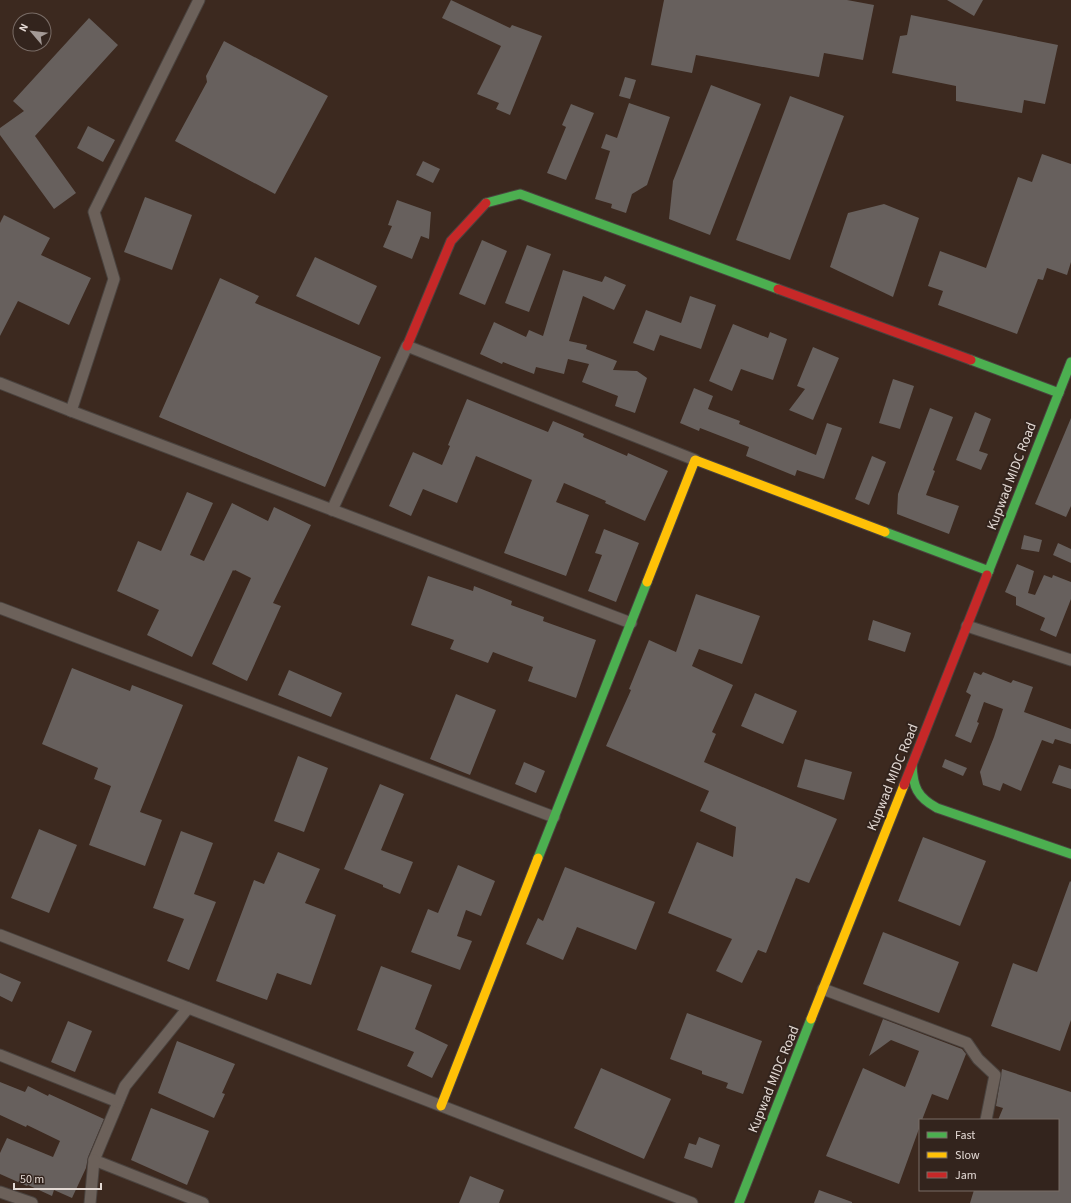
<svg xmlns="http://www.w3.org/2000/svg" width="1071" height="1203" viewBox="0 0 1071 1203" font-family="'Source Sans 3',sans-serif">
	<rect width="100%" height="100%" fill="#2e2622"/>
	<path fill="#3c291f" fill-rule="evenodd" d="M0 0H1071V1203H0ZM20 20H44V44H20ZM920 1120H1058V1190H920Z"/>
	<g fill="#67605d">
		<polygon points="451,0 510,28 512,25 542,36 510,115 496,109 499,103 477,94 501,46 442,18"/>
		<polygon points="664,0 847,0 874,5 863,60 824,53 819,77 696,55 692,73 651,65"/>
		<polygon points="947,0 983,0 974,16"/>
		<polygon points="911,15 1058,45 1045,104 1024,100 1022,113 956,101 956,86 892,73 900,36 907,35"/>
		<polygon points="89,18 118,45 35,136 76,193 54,209 0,135 0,128 24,111 13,101"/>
		<polygon points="224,41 328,96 275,194 175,141 207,82 206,76"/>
		<polygon points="625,77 636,80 630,99 619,96"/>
		<polygon points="711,85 761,104 710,235 669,219 673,181"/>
		<polygon points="790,96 844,116 790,260 736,240"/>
		<polygon points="629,103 670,117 647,185 632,194 626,213 611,208 612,204 595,199 610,151 601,148 606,134 617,138"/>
		<polygon points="571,104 594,113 566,180 547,173 566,127 562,125"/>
		<polygon points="88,126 115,140 103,162 77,148"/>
		<polygon points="1042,154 1071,164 1071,262 1067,275 1047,268 1043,280 1038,279 1017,334 938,305 943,291 928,286 940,251 986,268 1018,177 1032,182"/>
		<polygon points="423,161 440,169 433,183 416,175"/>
		<polygon points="145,197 192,215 172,270 124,252"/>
		<polygon points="397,200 431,212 429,239 421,236 412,259 383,247 392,226 388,225"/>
		<polygon points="884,204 919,218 893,297 830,267 848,213"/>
		<polygon points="4,215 50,238 41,255 91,278 69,325 18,301 0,336 0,223"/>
		<polygon points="482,240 507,251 485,305 459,294"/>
		<polygon points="527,245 551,254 529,312 505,303"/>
		<polygon points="315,257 377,286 359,325 296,296"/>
		<polygon points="563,270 602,282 605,276 626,285 614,310 583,296 569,341 587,345 586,349 617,361 613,370 637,371 647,378 635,413 615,406 618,396 582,382 589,364 568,359 564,374 536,367 534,374 503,362 502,364 480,354 494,322 526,337 529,330 543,336"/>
		<polygon points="220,278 259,296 255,303 381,357 325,487 159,417"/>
		<polygon points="690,296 716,305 701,349 660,335 654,351 633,343 646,310 681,323"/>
		<polygon points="733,324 768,338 770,332 787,339 773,380 741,369 732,391 709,381"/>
		<polygon points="813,347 839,358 813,420 789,410 805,389 797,386"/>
		<polygon points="893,379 914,386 900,429 879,423"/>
		<polygon points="694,388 713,396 708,409 740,421 739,424 816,455 827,423 842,428 824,479 797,470 795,476 746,456 749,447 700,428 699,431 680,423"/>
		<polygon points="467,399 548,432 553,421 584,434 583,437 627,456 628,453 668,471 645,521 605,503 606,501 564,483 556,502 589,515 566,576 504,553 532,480 476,456 457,503 423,489 411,516 389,506 413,452 442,465 450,446 448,445"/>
		<polygon points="930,408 953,417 933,470 935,471 926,495 959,506 949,534 897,514 898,494"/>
		<polygon points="975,412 991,419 979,451 988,454 981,470 956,460"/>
		<polygon points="1071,418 1071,506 1066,517 1035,504"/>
		<polygon points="872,456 886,462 869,505 855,499"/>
		<polygon points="187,492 213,503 190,555 204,561 232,503 268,521 274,507 311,525 273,603 281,606 247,681 212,664 251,578 235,570 234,571 233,570 192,657 147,635 159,610 117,591 138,541 161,551"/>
		<polygon points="604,529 639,543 616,602 588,591 602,555 595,553"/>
		<polygon points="1024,535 1042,540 1039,552 1021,549"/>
		<polygon points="1058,543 1071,549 1071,563 1053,555"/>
		<polygon points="1017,564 1034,571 1028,593 1035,595 1044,575 1052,578 1053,575 1071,582 1071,599 1056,637 1040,630 1045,618 1016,605 1016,597 1005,592"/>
		<polygon points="428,576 473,591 474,586 512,601 511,605 544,617 543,621 596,640 576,698 528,681 533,667 493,652 488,663 450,649 454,640 411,625"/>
		<polygon points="696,594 760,616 742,664 699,649 692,666 733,685 712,732 716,734 704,762 837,819 809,883 796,878 766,953 758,950 742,983 716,971 732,939 668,913 697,842 733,857 736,827 700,811 709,791 606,746 631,690 629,689 649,640 676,652"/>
		<polygon points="873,620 911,633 905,652 868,640 869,635"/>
		<polygon points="72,668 130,691 132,685 183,705 140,812 162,820 145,866 89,845 111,786 94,779 98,768 42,744"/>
		<polygon points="289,670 342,693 331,717 278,695"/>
		<polygon points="974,672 981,675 983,672 1011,683 1013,680 1033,687 1024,712 1071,729 1071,744 1055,739 1053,744 1042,740 1021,791 1003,783 1000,791 983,785 980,772 994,737 1003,709 984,702 977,722 979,723 971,743 955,736 971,695 966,692"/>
		<polygon points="755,693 797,711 783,744 741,726"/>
		<polygon points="456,694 496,710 470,775 430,759"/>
		<polygon points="298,756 328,768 304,832 274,821"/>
		<polygon points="805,759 852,772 844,800 797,787"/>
		<polygon points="945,759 967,768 963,776 942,767"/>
		<polygon points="524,762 545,771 536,793 515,784"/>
		<polygon points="1059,765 1071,769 1071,789 1052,783"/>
		<polygon points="380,784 404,794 381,850 413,862 400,894 383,887 383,885 344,869"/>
		<polygon points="39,829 77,845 49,913 11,898"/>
		<polygon points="181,831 213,843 194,894 216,902 189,970 167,961 184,919 153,908"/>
		<polygon points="923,837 986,861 960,926 898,901"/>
		<polygon points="278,852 320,869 305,903 336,915 311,985 277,973 267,1000 216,981 254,880 264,884"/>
		<polygon points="458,865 495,881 481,916 466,910 457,936 472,941 460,970 411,952 428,909 438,913"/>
		<polygon points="565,867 655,902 636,950 577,927 563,960 526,944 538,918 543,921"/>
		<polygon points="1070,881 1071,882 1071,1020 1060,1051 991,1026 1013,963 1037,972"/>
		<polygon points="883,932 959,962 939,1013 863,984"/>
		<polygon points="381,966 432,985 415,1029 448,1045 432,1078 407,1066 414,1052 357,1030"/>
		<polygon points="0,973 21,982 12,1002 0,996"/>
		<polygon points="687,1013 762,1041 743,1094 726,1088 728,1083 702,1074 702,1071 670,1059"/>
		<polygon points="883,1019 962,1049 966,1054 948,1100 932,1094 922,1120 920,1120 920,1126 899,1184 826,1156 863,1068 905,1087 919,1051 891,1040 869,1056"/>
		<polygon points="68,1021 92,1031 75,1072 51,1062"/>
		<polygon points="177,1041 235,1064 222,1093 225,1094 214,1118 158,1093"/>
		<polygon points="601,1068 671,1099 644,1159 574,1128"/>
		<polygon points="1002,1069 1071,1092 1071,1203 970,1203 974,1190 1058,1190 1058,1120 998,1120 1003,1108 996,1106"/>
		<polygon points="0,1082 25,1092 28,1086 48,1096 49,1094 104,1119 88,1157 86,1168 72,1198 54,1190 52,1196 28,1185 27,1186 0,1174 0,1153 7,1138 53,1157 60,1141 27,1125 26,1127 0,1115"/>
		<polygon points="151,1108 209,1131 187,1185 131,1160"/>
		<polygon points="699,1137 720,1145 712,1168 684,1158 689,1143 696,1145"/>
		<polygon points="470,1176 504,1190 499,1203 459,1203"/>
		<polygon points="819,1190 852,1202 852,1203 814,1203"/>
	</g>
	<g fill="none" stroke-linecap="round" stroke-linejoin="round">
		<g stroke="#4a433f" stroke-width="13">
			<g id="street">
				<polyline points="0,383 71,411 631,623"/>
				<polyline points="71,411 114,279 94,212 199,0"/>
				<polyline points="332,510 407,346 695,460"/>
				<polyline points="0,608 554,817"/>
				<polyline points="967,626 1071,660"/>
				<polyline points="0,935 692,1203"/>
				<polyline points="823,989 967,1043 978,1059 995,1075 986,1120"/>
				<polyline points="188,1008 125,1086 94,1160 203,1203"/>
				<polyline points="0,1055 118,1102"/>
				<polyline points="0,1192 32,1203"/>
				<polyline points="90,1203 94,1160"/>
			</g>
		</g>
		<g stroke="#4a433f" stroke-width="11">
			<g id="fast">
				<polyline points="486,203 520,194 778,289"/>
				<polyline points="971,360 1059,393"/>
				<polyline points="885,532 989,571"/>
				<polyline points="987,575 1071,362"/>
				<path d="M912 765C913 787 917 797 937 808L1071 854"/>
				<polyline points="538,858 647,582"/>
				<polyline points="739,1203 811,1019"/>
			</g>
		</g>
		<g stroke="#4a433f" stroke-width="11">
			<g id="slow">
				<polyline points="647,582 695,460 885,532"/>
				<polyline points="811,1019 904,785"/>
				<polyline points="441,1106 538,858"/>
			</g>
		</g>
		<g stroke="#4a433f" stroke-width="11">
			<g id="jam">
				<polyline points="778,289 971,360"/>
				<polyline points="407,346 451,241 486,203"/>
				<polyline points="904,785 987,575"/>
			</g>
		</g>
		<use href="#street" stroke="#6c615a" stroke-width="11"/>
		<use href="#fast" stroke="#4caf50" stroke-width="9"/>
		<use href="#slow" stroke="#ffc107" stroke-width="9"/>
		<use href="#jam" stroke="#c62828" stroke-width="9"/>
	</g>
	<g text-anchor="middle" stroke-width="4" stroke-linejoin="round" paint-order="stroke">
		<g font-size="14" fill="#e3d9d4" stroke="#33241d">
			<text transform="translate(1011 476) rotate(-69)" y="5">Kupwad MIDC Road</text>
			<text transform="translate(892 777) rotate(-68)" y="5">Kupwad MIDC Road</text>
			<text transform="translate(773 1079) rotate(-68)" y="5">Kupwad MIDC Road</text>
		</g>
	</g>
	<rect x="919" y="1119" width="140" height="72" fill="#33241d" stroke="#796c66"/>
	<rect x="927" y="1132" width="20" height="6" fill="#4caf50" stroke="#796c66"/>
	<text x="955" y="1139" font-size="12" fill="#e3d9d4">Fast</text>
	<rect x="927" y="1152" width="20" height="6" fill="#ffc107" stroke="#796c66"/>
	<text x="955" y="1159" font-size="12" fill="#e3d9d4">Slow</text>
	<rect x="927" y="1172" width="20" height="6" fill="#c62828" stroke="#796c66"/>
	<text x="955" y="1179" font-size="12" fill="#e3d9d4">Jam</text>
	<g transform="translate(32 32) rotate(298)"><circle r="19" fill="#33241d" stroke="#796c66"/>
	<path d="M0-3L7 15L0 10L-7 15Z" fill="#a49a96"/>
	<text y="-6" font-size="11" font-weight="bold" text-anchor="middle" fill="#e3d9d4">N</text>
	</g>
	<path d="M14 1183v6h87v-6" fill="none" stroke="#e3d9d4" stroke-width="2"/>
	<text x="20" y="1183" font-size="12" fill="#e3d9d4" stroke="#33241d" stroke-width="3" paint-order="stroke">50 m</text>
</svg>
